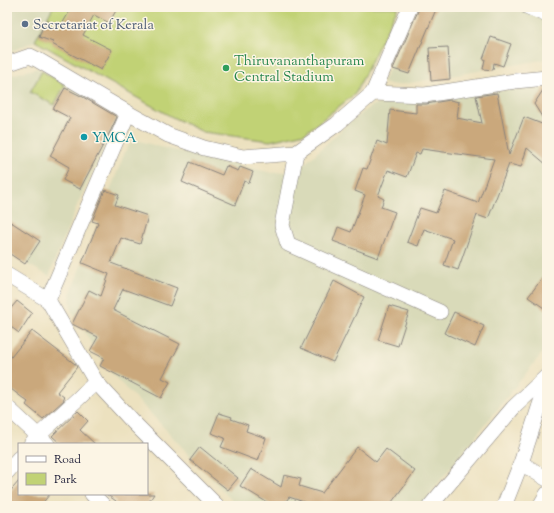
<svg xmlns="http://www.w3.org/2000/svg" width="554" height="513" viewBox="0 0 554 513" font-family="'Sorts Mill Goudy',serif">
	<rect width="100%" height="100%" fill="#fcf5e5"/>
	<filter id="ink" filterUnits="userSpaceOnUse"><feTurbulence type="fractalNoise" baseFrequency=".025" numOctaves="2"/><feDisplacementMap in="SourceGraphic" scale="8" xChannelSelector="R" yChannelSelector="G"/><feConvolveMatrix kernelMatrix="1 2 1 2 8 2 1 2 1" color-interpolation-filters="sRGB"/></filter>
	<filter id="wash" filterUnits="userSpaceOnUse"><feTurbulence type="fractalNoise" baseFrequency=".012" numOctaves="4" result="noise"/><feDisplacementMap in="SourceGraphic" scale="16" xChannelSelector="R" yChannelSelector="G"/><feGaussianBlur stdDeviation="0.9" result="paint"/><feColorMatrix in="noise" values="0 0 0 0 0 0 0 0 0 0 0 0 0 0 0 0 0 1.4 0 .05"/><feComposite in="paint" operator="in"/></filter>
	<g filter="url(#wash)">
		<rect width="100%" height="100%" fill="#ece1bf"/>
		<g fill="#d9dab9">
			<polygon points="7,7 53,7 35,41 7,53"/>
			<polygon points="422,7 547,7 547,59 398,85 382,83"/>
			<polygon points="38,68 120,113 78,203 49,276 7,253 7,76"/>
			<polygon points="531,87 547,90 547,347 420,506 237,506 154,417 108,370 71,310 70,294 125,152 133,139 160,147 272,173 297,171 349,123 373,105"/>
		</g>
		<g fill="#c1d275" stroke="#727a58">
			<polygon points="53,7 398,7 355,94 305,133 270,141 203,132 170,116 35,41"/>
			<polygon points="42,71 65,85 54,105 30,92"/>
		</g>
		<g id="blocks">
			<g fill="#caa87c">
				<polygon points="72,7 118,7 109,23 94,15 83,35 112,50 101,70 52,44 53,42 39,37 45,20 61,26"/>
				<polygon points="419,7 437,7 409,74 393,69 418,11"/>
				<polygon points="491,37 511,44 503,66 494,63 493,70 483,69 485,59 483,59"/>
				<polygon points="448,47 450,79 431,81 429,48"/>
				<polygon points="545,87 547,87 547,125 534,104"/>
				<polygon points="65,88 83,97 117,117 111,130 80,189 63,180 69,167 50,156 70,118 53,109"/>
				<polygon points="497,93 509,155 524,117 547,126 547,165 527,148 521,167 509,164 488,219 477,215 458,270 444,265 453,239 424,229 418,246 407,242 420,208 436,213 445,191 478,203 494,159 422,149 420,154 416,153 407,177 388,170 378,196 384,199 381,207 395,212 378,258 333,241 338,227 351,232 365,195 355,191 363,168 367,169 377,141 387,145 390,110 416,113 416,104 426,104 450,100 459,102 457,118 482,123 476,96"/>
				<polygon points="190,162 222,175 226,166 238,171 240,167 253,172 249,183 244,181 235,205 182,182"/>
				<polygon points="105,190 119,195 115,205 148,216 140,244 121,238 111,263 177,288 170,306 123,289 113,310 180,344 162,378 170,382 161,398 100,366 104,358 90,351 98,337 72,324 89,290 101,296 109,274 82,263 98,223 92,221"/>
				<polygon points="11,222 40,241 25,264 7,252 7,229"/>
				<polygon points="547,272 547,310 528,297"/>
				<polygon points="334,281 364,297 333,362 301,348"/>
				<polygon points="17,301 32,313 19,333 7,324 7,313"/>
				<polygon points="389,306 409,312 398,346 378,340"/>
				<polygon points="454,312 484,326 475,347 444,333"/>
				<polygon points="32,331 75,364 77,367 57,392 64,397 63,398 64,400 43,419 26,405 28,402 7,386 7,362"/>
				<polygon points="78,411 88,421 80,430 95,444 61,444 52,436"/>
				<polygon points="219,413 232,417 231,419 248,425 246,431 266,438 258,461 221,447 225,438 211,433"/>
				<polygon points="200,447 238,478 228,490 190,460"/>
				<polygon points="357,447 376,462 386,449 415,471 389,506 316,506 289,497 283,506 273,506 240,486 251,469 281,487 284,475 301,479 299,486 322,493"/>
				<polygon points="19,481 19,494 50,494 40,506 7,506 7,495"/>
				<polygon points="106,494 154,494 146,506 113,506 116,501"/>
			</g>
		</g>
	</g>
	<g filter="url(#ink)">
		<use href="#blocks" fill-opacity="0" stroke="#87827d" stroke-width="1"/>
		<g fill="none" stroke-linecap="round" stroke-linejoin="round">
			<g stroke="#87827d" stroke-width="16">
				<g id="minor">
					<polyline points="528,7 547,15"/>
					<polyline points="7,64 30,56 38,60 128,113 168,135 204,148 243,157 296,153 337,124 373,93 425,95 515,81 547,78"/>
					<polyline points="373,93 410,7"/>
					<polyline points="296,153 282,225 288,244 440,312"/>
					<polyline points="7,275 48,300 96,382 133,422 217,506"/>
					<polyline points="48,300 128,113"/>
					<polyline points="7,407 47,444"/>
					<polyline points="31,444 39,435 96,382"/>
					<polyline points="521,463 547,479"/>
					<polyline points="7,472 19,458"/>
					<polyline points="92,494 104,506"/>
					<polyline points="430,506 513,408 547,376"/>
					<polyline points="504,506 521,463 547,383"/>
					<polyline points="540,506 547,494"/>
				</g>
			</g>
			<use href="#minor" stroke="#fff" stroke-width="15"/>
		</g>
	</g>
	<circle fill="#5c6f8a" stroke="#fcf5e5" stroke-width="1.5" cx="25" cy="24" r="4"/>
	<circle fill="#2e9e5b" stroke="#fcf5e5" stroke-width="1.5" cx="226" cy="68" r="4"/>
	<circle fill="#0f9aa8" stroke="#fcf5e5" stroke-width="1.5" cx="84" cy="137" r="4"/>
	<g text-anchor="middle" stroke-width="3" stroke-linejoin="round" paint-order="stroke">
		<g font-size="14" fill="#4e5e75" stroke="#fcf5e5" text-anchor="start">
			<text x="33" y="29">Secretariat of Kerala</text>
		</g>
		<g font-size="14" fill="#27864d" stroke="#fcf5e5" text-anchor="start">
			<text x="234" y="65">Thiruvananthapuram<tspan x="234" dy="16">Central Stadium</tspan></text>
		</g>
		<g font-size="14" fill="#0d838f" stroke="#fcf5e5" text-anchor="start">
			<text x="92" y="142">YMCA</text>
		</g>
	</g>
	<rect width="554" height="513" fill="none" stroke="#fcf5e5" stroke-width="24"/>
	<rect x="18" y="443" width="130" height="52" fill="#fcf5e5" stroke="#a5a1a1"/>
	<rect x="26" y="456" width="20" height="6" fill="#ffffff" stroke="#a5a1a1"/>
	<text x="54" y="463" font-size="12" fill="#22223b">Road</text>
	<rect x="26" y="473" width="20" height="12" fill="#c1d275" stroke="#a5a1a1"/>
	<text x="54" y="483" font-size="12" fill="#22223b">Park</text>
</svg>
